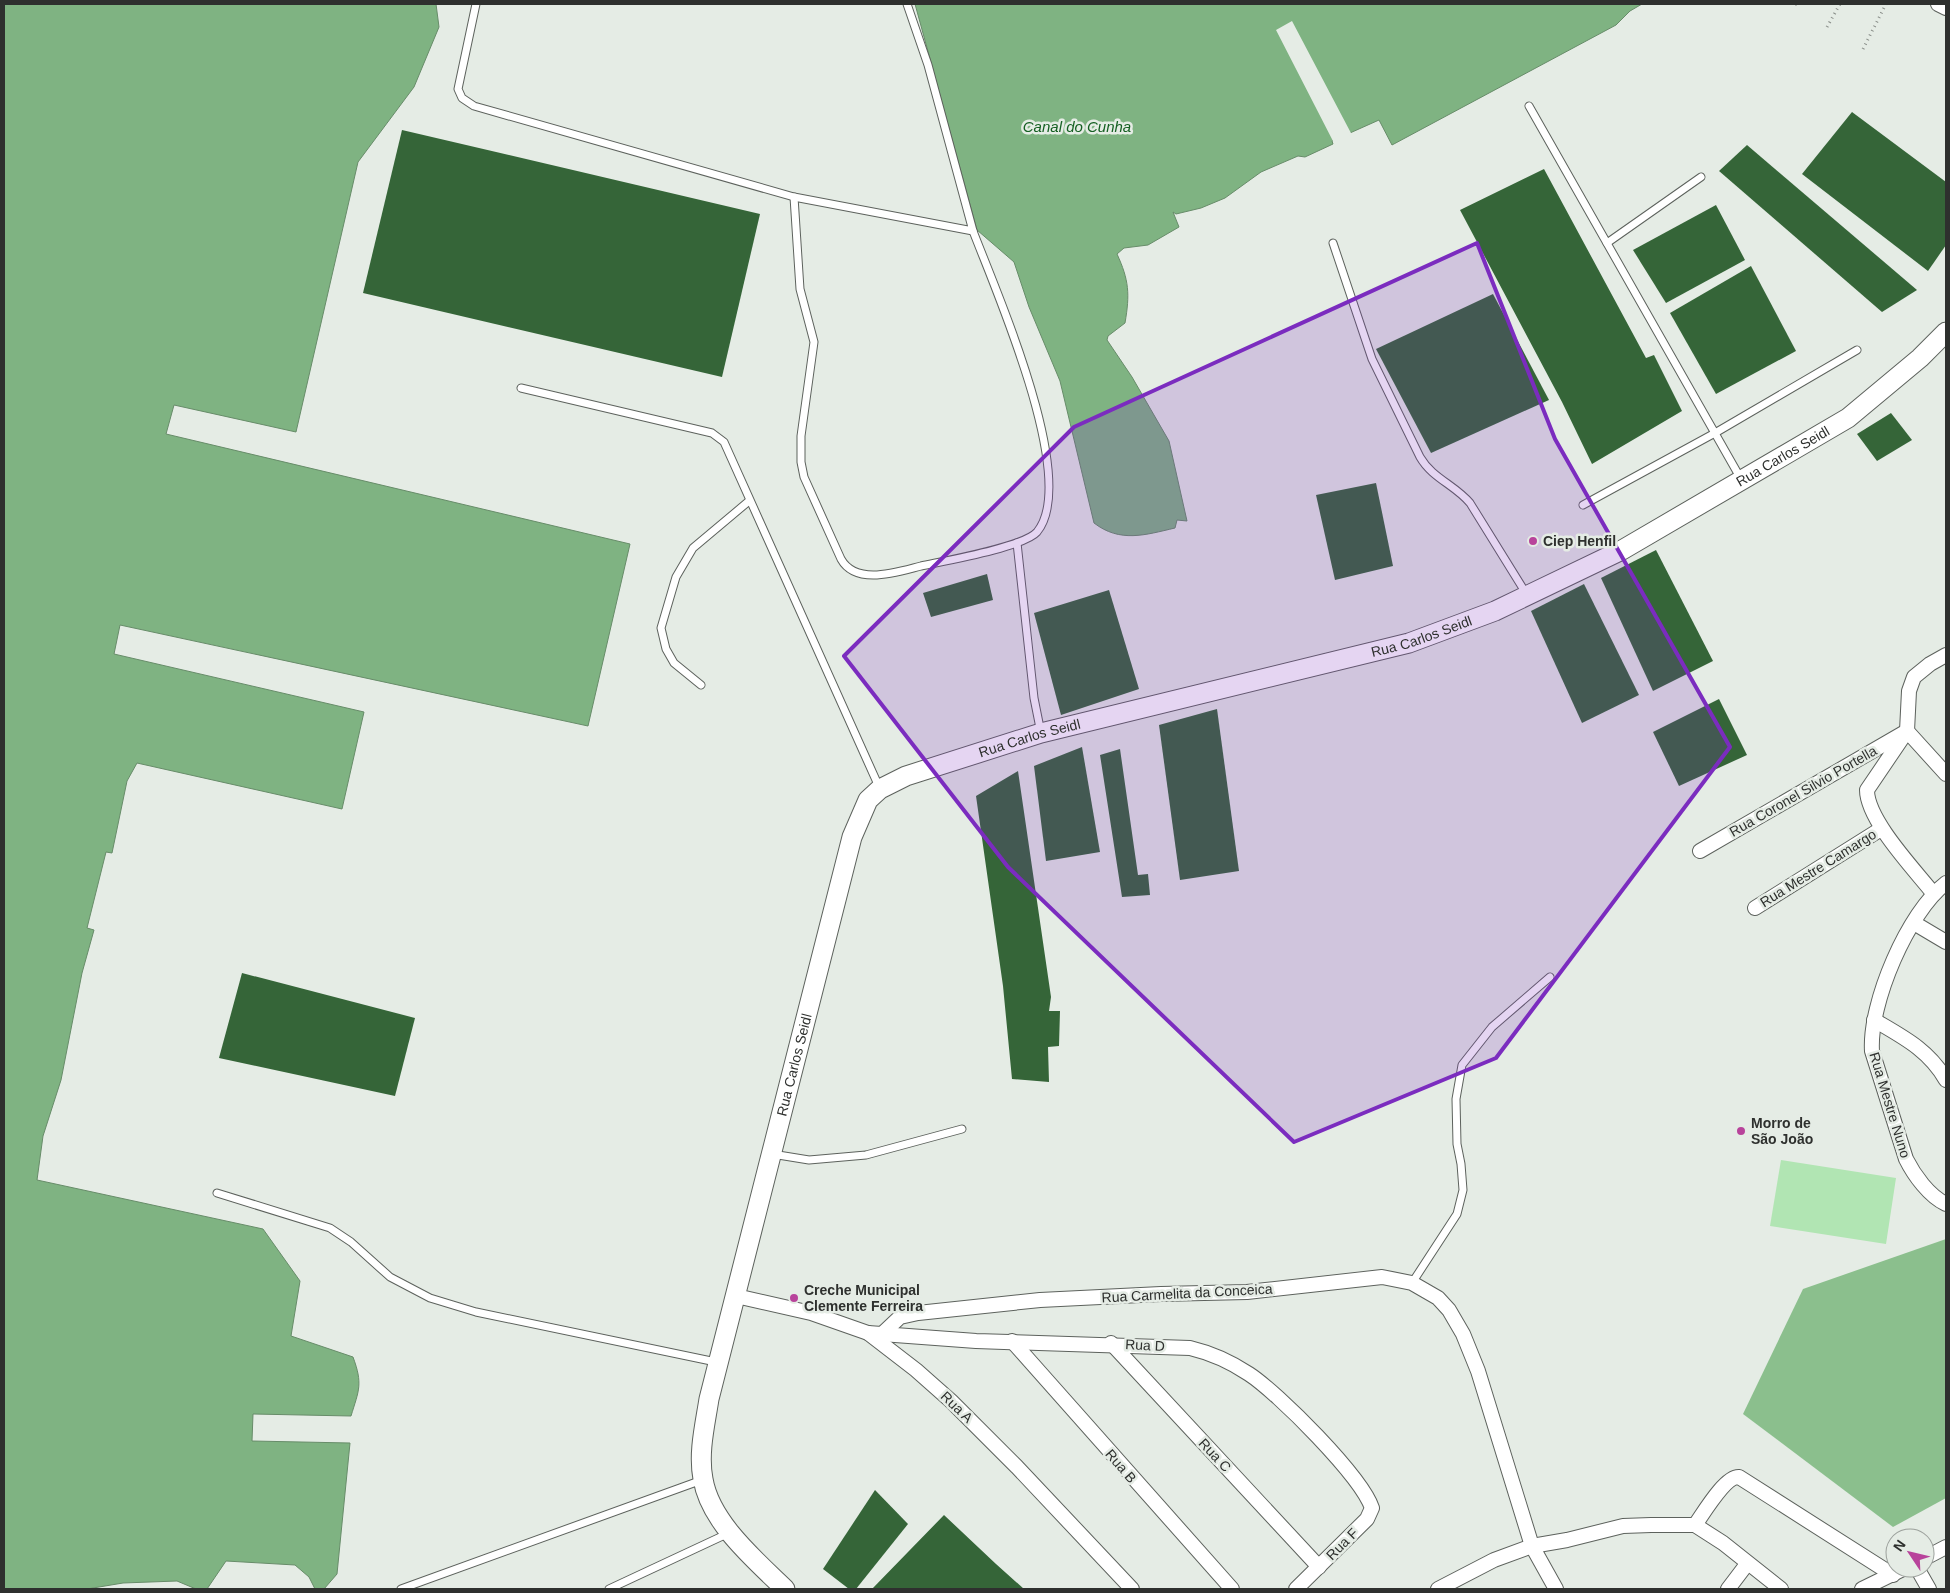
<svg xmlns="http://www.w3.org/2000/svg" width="1950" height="1593" viewBox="0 0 1950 1593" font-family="Arial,sans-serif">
	<rect width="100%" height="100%" fill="#e5ece5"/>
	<polygon fill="#b1e5b3" points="1781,1160 1896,1178 1886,1244 1770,1226"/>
	<polygon fill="#8bbf8d" points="1946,1239 1946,1498 1893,1527 1743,1414 1803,1289"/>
	<g fill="#7fb382" stroke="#678c69">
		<path d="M4 4H436L439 27 414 87 358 162 296 432 174 405 166 434 630 544 588 726 120 625 114 654 364 712 342 809 137 763 127 781 112 853 106 852 87 928 94 930 82 973 61 1080 43 1136 37 1180 263 1229 300 1281 291 1336 353 1357C363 1384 359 1390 351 1416L253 1414 252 1441 350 1443 337 1574 324 1589H315L309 1577 295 1565 226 1561 207 1589H196L177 1581 123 1583 87 1589H4Z"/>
		<path d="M915 4H1642L1630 11 1616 25 1392 145 1379 120 1332 141 1333 144 1305 157 1298 156 1261 172 1225 198 1201 208 1176 214 1173 212 1179 227 1148 245 1124 248 1117 254C1129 280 1130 294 1125 323L1108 336 1107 340 1132 377 1169 441 1187 521 1177 520 1175 528C1145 535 1120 543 1094 523L1060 381 1029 307 1014 262 977 230Z"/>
	</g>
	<polygon fill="#e5ece5" points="1292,21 1352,135 1335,142 1335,145 1276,30"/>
	<g fill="#356538">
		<polygon points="1852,112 1946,182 1946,245 1928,271 1802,174"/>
		<polygon points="402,130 760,214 722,377 363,293"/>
		<polygon points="1747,145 1917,290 1882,312 1719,171"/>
		<polygon points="1544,169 1646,358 1654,355 1682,411 1592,464 1562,402 1460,210"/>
		<polygon points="1716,205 1745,260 1666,303 1633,250"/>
		<polygon points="1751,266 1796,351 1716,394 1670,313"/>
		<polygon points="1493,294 1549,400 1431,453 1376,349"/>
		<polygon points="1891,413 1912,440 1877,461 1857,434"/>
		<polygon points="1376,483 1393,566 1335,580 1316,495"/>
		<polygon points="1656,550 1713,661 1653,691 1601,578"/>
		<polygon points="987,574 993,600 931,617 923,593"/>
		<polygon points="1584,584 1639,695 1582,723 1531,611"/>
		<polygon points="1109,590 1139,689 1061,715 1034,613"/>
		<polygon points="1719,699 1747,755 1679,786 1653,732"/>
		<polygon points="1217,709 1239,871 1180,880 1159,725"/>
		<polygon points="1082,747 1100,852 1046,861 1034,766"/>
		<polygon points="1120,749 1138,875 1148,874 1150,895 1122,897 1100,755"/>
		<polygon points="1018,771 1051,997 1049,1011 1060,1011 1059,1046 1048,1047 1049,1082 1012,1079 1003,986 976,796"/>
		<polygon points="242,973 415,1018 395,1096 219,1058"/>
		<polygon points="875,1490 908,1524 856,1589 849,1589 823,1569"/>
		<polygon points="944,1515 996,1564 1024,1589 872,1589"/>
	</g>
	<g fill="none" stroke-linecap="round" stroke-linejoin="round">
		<g stroke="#5d625d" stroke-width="9">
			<g id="lane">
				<polyline points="476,4 458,89 462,98 474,106 794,197 973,231 928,65 907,4"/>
				<polyline points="1529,106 1741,479"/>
				<path d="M794 197 800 289 814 342 801 436V462L804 477 841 559C856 586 897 572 921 566 944 561 1024 547 1037 532 1080 480 995 289 973 231"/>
				<path d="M1333 243 1372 359 1420 457C1432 478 1455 485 1470 503L1527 595"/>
				<polyline points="1607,243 1701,177"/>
				<polyline points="521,388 712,433 724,442 880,789"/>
				<polyline points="1583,505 1715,433 1857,350"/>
				<polyline points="1017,543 1034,698 1041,733"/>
				<polyline points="701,685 674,663 666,649 661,628 676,577 693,548 749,501"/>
				<polyline points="772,1154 809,1160 866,1155 962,1129"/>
				<polyline points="217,1193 330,1228 351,1242 390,1277 430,1298 476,1312 716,1362"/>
				<polyline points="1412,1283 1457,1214 1463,1190 1461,1164 1457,1144 1456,1099 1462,1065 1492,1027 1550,977"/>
				<polyline points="401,1589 702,1480"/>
				<polyline points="609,1589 729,1533"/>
			</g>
		</g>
		<g stroke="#5d625d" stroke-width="16">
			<g id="street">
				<polyline points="1938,4 1946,8"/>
				<polyline points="1700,851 1907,731 1946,774"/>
				<path d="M1946 883C1908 912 1869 1003 1872 1051L1906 1159C1914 1175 1929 1196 1946 1204"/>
				<path d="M1933 893C1914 869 1867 820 1867 790L1907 731 1909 691 1914 677 1930 664 1946 655"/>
				<polyline points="1755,908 1881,829"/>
				<polyline points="1914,923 1946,942"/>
				<path d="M1874 1020C1903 1037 1929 1050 1946 1080"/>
				<polyline points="736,1296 811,1313 868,1333 916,1370 951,1401 1017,1467 1132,1589"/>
				<path d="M868 1333 976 1341 1190 1348C1211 1353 1231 1362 1249 1374 1278 1393 1361 1476 1372 1508L1367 1519 1296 1589"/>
				<polyline points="882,1334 900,1317 918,1313 1040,1300 1161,1294 1247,1292 1382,1277 1412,1283 1438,1298 1449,1310 1463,1334 1478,1371 1532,1546 1556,1589"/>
				<polyline points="1012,1341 1232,1589"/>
				<polyline points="1111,1343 1319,1567"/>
				<path d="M1695 1525C1703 1514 1725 1476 1739 1477L1893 1575"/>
				<polyline points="1925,1558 1946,1547"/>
				<polyline points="1917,1568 1929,1589"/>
				<polyline points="1438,1589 1494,1560 1532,1546 1567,1540 1623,1526 1651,1525 1695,1525 1723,1543 1781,1589"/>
				<polyline points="1728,1589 1747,1564"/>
				<polyline points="1862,1589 1905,1568"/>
			</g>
		</g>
		<g stroke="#5d625d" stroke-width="21">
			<g id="secondary">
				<path id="s1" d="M785 1589C755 1560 710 1522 703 1479 698 1453 705 1425 709 1399L852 837 868 800 880 789 906 776 1041 733 1409 643 1495 611 1622 550 1848 418 1920 358 1946 332"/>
			</g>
		</g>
		<g stroke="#898e89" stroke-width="3" stroke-dasharray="1 4" stroke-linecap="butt">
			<polyline points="1795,5 1796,4"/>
			<polyline points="1827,27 1840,4"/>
			<polyline points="1863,49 1886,4"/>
		</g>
		<use href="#lane" stroke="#fff" stroke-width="7"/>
		<use href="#street" stroke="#fff" stroke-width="14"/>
		<use href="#secondary" stroke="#fff" stroke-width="19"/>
	</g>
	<path fill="#7b2cbf" fill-opacity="0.2" stroke="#7b2cbf" stroke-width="4" stroke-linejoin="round" d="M1477 243 1555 439 1730 747 1496 1058 1294 1142 1008 867 844 656 1074 427Z"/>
	<g fill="#b8439b" stroke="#e5ece5" stroke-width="2">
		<circle cx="1533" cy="541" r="5"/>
		<circle cx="1741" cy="1131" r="5"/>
		<circle cx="794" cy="1298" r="5"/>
	</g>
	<g text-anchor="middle" stroke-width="5" stroke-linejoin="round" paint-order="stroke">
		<g font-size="14" fill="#2e302e" stroke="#e5ece5">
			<text dy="5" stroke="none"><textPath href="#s1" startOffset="1825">Rua Carlos Seidl</textPath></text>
			<text dy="5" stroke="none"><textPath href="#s1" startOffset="1420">Rua Carlos Seidl</textPath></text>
			<text dy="5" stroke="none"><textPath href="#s1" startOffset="1015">Rua Carlos Seidl</textPath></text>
			<text transform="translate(1803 791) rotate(-30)" y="5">Rua Coronel Silvio Portella</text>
			<text transform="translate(1818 868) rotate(-32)" y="5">Rua Mestre Camargo</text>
			<text dy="5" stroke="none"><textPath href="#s1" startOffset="565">Rua Carlos Seidl</textPath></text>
			<text transform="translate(1890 1105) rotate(73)" y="5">Rua Mestre Nuno</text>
			<text transform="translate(1187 1293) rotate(-3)" y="5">Rua Carmelita da Conceica</text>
			<text transform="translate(1145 1345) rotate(3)" y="5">Rua D</text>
			<text transform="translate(957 1407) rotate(44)" y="5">Rua A</text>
			<text transform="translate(1215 1455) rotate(47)" y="5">Rua C</text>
			<text transform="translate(1121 1466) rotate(49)" y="5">Rua B</text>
			<text transform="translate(1342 1544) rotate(-45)" y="5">Rua F</text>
		</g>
		<g font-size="14" font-weight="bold" fill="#2e302e" stroke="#e5ece5" text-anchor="start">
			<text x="1543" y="546">Ciep Henfil</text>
			<text x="1751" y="1128">Morro de<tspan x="1751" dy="16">São João</tspan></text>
			<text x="804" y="1295">Creche Municipal<tspan x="804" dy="16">Clemente Ferreira</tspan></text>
		</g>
		<g font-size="15" font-style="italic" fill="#156022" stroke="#e5ece5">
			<text x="1077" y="132">Canal do Cunha</text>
		</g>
	</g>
	<rect width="1950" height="1593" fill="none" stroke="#2e302e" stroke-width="10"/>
	<g transform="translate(1910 1553) rotate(305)"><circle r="24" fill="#e5ece5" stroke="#9ca19c"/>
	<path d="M0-4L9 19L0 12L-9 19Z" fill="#b8439b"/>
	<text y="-8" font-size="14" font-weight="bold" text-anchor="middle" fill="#2e302e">N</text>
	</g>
</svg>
